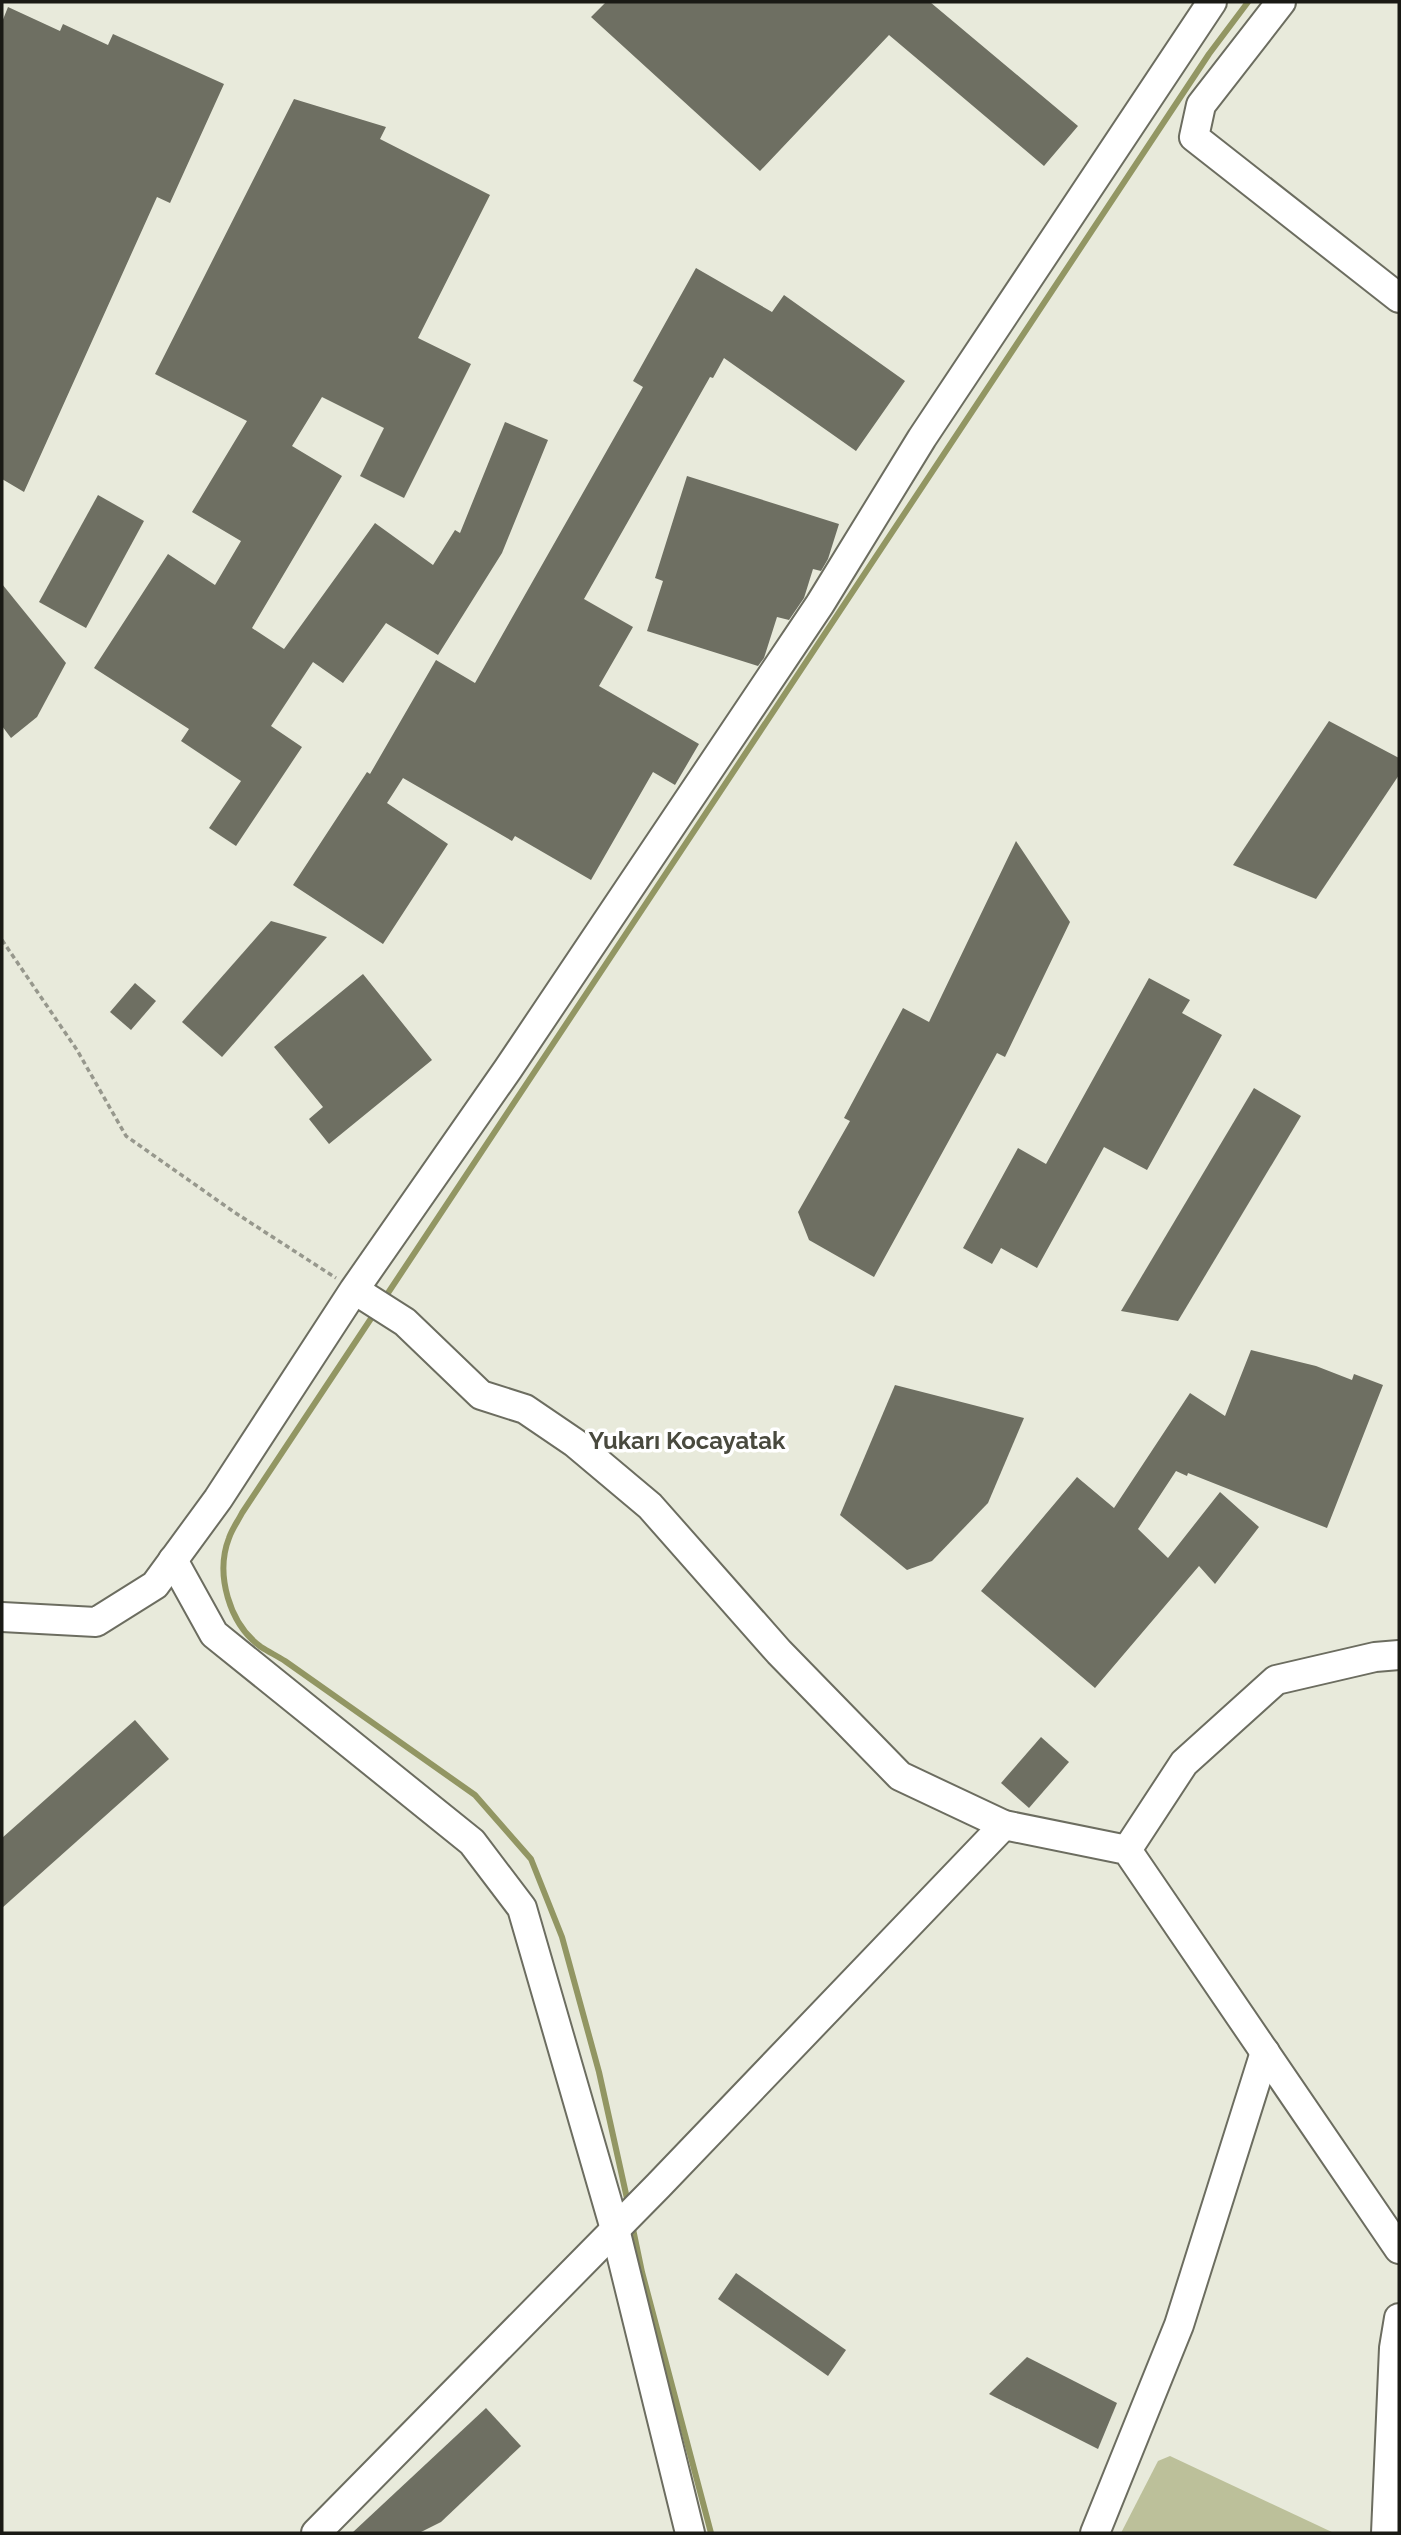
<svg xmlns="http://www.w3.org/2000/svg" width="1401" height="2535" viewBox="0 0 1401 2535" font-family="Raleway,sans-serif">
	<rect width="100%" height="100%" fill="#e8eadb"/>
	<polygon fill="#bcc09a" points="1170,2456 1334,2533 1121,2533 1158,2461"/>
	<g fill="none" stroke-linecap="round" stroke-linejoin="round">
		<g stroke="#929663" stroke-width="6">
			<polyline points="384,1299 1209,54 1248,2"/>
			<path d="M376 1311 242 1513C238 1521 232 1529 229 1538 215 1574 229 1624 261 1647 269 1652 277 1656 285 1661L475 1795 531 1859 562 1937 599 2072 628 2203"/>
			<polyline points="632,2224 642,2272 711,2533"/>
		</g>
	</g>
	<g fill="#6e6f62">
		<polygon points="606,2 930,2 1078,126 1044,166 889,35 760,171 591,17"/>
		<polygon points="8,7 60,31 63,24 108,45 113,34 224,84 170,203 157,197 24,492 2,479 2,22"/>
		<polygon points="294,99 386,127 380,139 490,195 418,338 471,364 404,498 360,476 384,428 322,397 292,446 342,476 252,628 284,649 375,523 433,565 455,530 460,533 505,422 548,440 502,553 438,655 386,623 343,683 313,662 271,726 302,747 236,846 209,828 241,781 181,741 189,729 94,668 168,554 215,585 241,541 192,512 247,421 155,374"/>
		<polygon points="696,268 772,312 784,295 905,381 856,451 724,358 713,378 710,377 584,599 633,627 599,686 699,744 675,785 653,772 591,880 515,836 512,841 403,778 387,803 448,844 383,944 293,885 367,772 370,774 436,660 475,683 643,387 633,381"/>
		<polygon points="687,476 839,524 828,559 821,571 813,569 804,598 789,620 777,617 764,658 758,666 647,631 663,581 655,578"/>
		<polygon points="98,495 144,521 86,628 39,602"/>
		<polygon points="2,584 66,663 37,717 11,738 2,726"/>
		<polygon points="1329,721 1399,758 1399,775 1316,899 1233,865"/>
		<polygon points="1016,841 1070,922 1005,1057 997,1053 874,1277 809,1240 798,1212 850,1121 844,1118 903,1008 929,1022"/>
		<polygon points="271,921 327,937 222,1057 182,1022"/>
		<polygon points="363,974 432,1060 329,1144 309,1119 323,1107 274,1047"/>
		<polygon points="1149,978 1190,1000 1182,1013 1222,1035 1147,1170 1104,1147 1037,1268 1001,1248 992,1264 963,1248 1018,1148 1046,1164"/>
		<polygon points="135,983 156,1001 131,1030 110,1012"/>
		<polygon points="1254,1088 1301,1116 1178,1321 1121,1311"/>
		<polygon points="1251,1350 1316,1366 1352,1380 1354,1374 1383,1385 1327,1528 1188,1473 1187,1476 1176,1471 1138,1529 1168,1558 1220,1492 1259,1527 1215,1584 1199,1566 1095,1688 981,1591 1077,1477 1114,1508 1190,1393 1225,1416"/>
		<polygon points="895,1385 1024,1418 988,1503 932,1561 907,1570 840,1515"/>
		<polygon points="135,1720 169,1759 2,1908 2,1838"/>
		<polygon points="1041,1737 1069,1762 1029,1808 1001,1783"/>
		<polygon points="736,2273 846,2350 828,2376 718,2299"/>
		<polygon points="1027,2357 1117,2403 1098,2449 989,2394"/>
		<polygon points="486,2408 521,2446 441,2522 419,2533 352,2533"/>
	</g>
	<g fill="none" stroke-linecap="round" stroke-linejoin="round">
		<g stroke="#6c6d60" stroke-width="32">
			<g id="minor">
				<polyline points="1281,2 1201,105 1194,137 1399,298"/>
				<polyline points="361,1294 405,1322 481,1395 525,1409 575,1443 650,1506 779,1652 900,1776 1004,1825 1127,1850 1399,2249"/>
				<polyline points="173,1560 214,1634 472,1842 522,1908 615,2229 690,2533"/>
				<polyline points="2,1617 96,1622 155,1585 218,1499 354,1290 508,1069 820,604 922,438 1212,2"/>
				<polyline points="1127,1850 1184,1763 1276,1680 1375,1657 1399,1655"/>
				<polyline points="316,2533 658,2186 1004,1825"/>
				<polyline points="1095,2533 1179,2325 1265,2052"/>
				<polyline points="1386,2533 1394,2348 1399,2318"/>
			</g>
		</g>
		<polyline stroke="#97988d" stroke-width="3.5" stroke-dasharray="5 3.5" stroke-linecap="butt" points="2,940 77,1050 126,1136 234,1212 336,1278"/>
		<use href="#minor" stroke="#fff" stroke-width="28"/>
	</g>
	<g text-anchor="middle" stroke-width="7" stroke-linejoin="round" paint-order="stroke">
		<g font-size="24" font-weight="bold" fill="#494a3e" stroke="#fff">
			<text x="687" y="1449">Yukarı Kocayatak</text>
		</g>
	</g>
	<rect width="1401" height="2535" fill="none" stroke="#1a1a15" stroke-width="7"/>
</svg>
